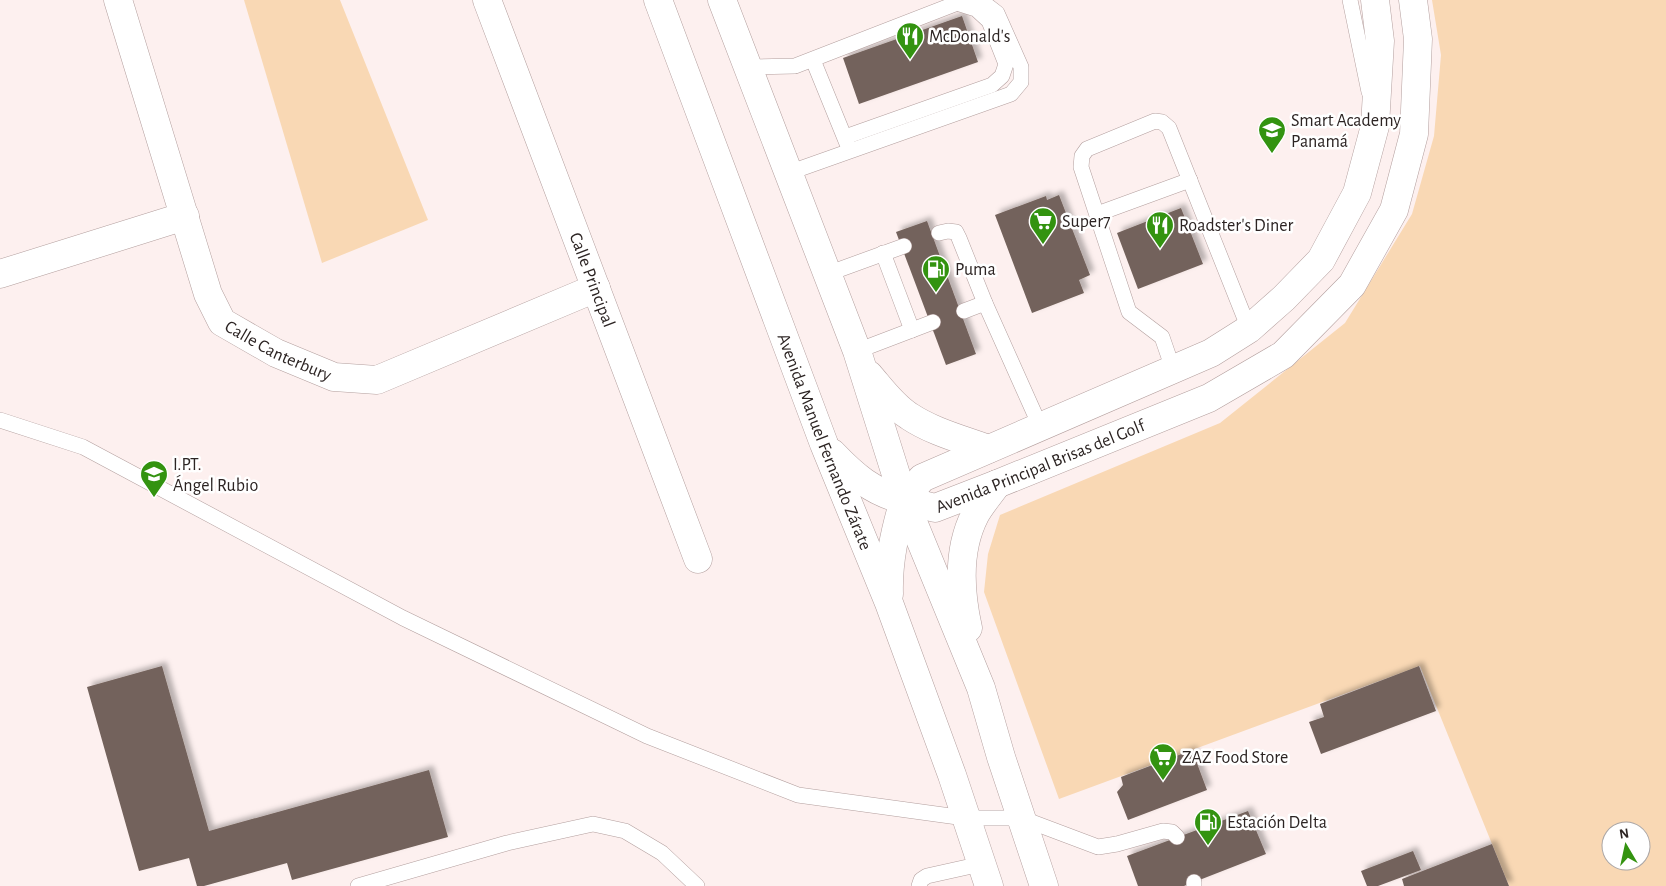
<svg xmlns="http://www.w3.org/2000/svg" width="1666" height="886" viewBox="0 0 1666 886" font-family="'Alegreya Sans',sans-serif">
	<defs>
		<filter id="shadow"><feDropShadow dx="4.5" dy="-4.5" stdDeviation="2.5" flood-color="#0004"/></filter>
	</defs>
	<rect width="100%" height="100%" fill="#fdf0ef"/>
	<g fill="#f9d8b4" fill-rule="evenodd">
		<polygon points="244,0 340,0 428,220 322,263"/>
		<path d="M1432 0H1666V886H1509L1420 666 1059 799 984 592 988 554 1000 515 1220 423 1345 323 1412 214 1434 136 1441 55ZM1611 831H1641V861H1611Z"/>
	</g>
	<g fill="#73625b" filter="url(#shadow)">
		<polygon points="962,16 978,62 859,104 843,58"/>
		<polygon points="1059,195 1090,275 1079,280 1084,293 1032,313 995,215 1046,196 1047,200"/>
		<polygon points="1181,208 1203,264 1138,289 1117,233"/>
		<polygon points="927,221 976,354 946,365 896,232"/>
		<polygon points="162,666 209,831 429,770 448,837 292,880 287,863 204,886 197,886 189,858 139,871 87,687"/>
		<polygon points="1419,666 1436,711 1321,754 1309,722 1324,717 1320,704"/>
		<polygon points="1192,750 1207,790 1128,820 1117,792 1123,785 1121,777"/>
		<polygon points="1248,811 1266,854 1184,886 1138,886 1127,856"/>
		<polygon points="1492,844 1509,886 1404,886 1402,879"/>
		<polygon points="1413,851 1421,870 1378,886 1367,886 1361,871"/>
	</g>
	<g fill="none" stroke-linecap="round" stroke-linejoin="round">
		<g stroke="#b39f9e" stroke-width="16">
			<g id="lane">
				<polyline points="1350,0 1369,92"/>
				<polyline points="813,60 848,146"/>
				<polyline points="749,67 795,66 965,0"/>
				<polyline points="845,137 992,85 1002,76 1006,64 989,21 976,9 957,3"/>
				<polyline points="788,173 1011,94 1021,82 1021,67 997,13 984,3 970,0"/>
				<polyline points="1097,214 1190,180"/>
				<polyline points="939,233 948,231 956,232 959,238 985,303 1040,426"/>
				<polyline points="883,253 912,330"/>
				<polyline points="827,274 904,246"/>
				<polyline points="964,311 985,303"/>
				<polyline points="857,351 933,322"/>
				<polyline points="1173,369 1162,337 1129,312 1081,167 1082,156 1087,149 1155,121 1162,122 1169,128 1249,329"/>
				<polyline points="0,420 83,447 403,618 647,736 798,795 965,818 1021,818 1098,847 1117,844 1163,831 1172,832 1177,837"/>
				<polyline points="358,886 507,843 593,824 625,831 662,853 697,886"/>
				<polyline points="919,886 921,880 927,876 981,864"/>
				<polyline points="1194,886 1194,882"/>
			</g>
		</g>
		<g stroke="#b39f9e" stroke-width="29">
			<g id="street">
				<path id="s1" d="M118 0 208 294 222 322 276 353 334 377 377 380 596 288"/>
				<path id="s2" d="M487 0 698 559"/>
				<polyline points="0,274 185,216"/>
			</g>
		</g>
		<g stroke="#b39f9e" stroke-width="29">
			<g id="secondary">
				<path id="s3" d="M1375 0 1380 41 1375 126 1357 193 1321 260 1284 298 1249 329 1211 353 922 478 904 500 935 508 997 484 1209 398 1283 355 1352 285 1394 210 1414 134 1418 39 1413 0"/>
			</g>
		</g>
		<g stroke="#b39f9e" stroke-width="29">
			<g id="primary">
				<path id="s4" d="M658 0 824 444 889 603 952 775 989 886"/>
				<polyline points="722,0 857,351 904,500 981,688 1001,757 1044,886"/>
				<path d="M869 375C881 389 893 406 909 416 933 432 961 439 988 449"/>
				<path d="M832 453C854 476 872 492 904 500"/>
				<path d="M889 594C888 561 895 531 904 500"/>
				<path d="M968 628C960 592 957 550 975 515 981 504 990 494 997 484"/>
			</g>
		</g>
		<use href="#lane" stroke="#fff" stroke-width="15"/>
		<use href="#street" stroke="#fff" stroke-width="28"/>
		<use href="#secondary" stroke="#fff" stroke-width="28"/>
		<use href="#primary" stroke="#fff" stroke-width="28"/>
	</g>
	<defs>
		<g id="restaurant-pin" transform="scale(1.4375)"><path d="M0 17L-7.5 6A9.5 9.5 0 1 1 7.5 6Z" fill="#339310" stroke="#fff"/><path d="M-5-6h1v4h1v-4h1v4h1v-4h1v5L-1.5 .5V6h-2V.5L-5-1ZM5-6V6H3V1.5H1.5Q1.5-4 5-6Z" fill="#fff"/></g>
		<g id="school-pin" transform="scale(1.4375)"><path d="M0 17L-7.5 6A9.5 9.5 0 1 1 7.5 6Z" fill="#339310" stroke="#fff"/><path d="M0-5L7-2L0 1L-7-2ZM-4 1L0 2.5L4 1V4Q0 6-4 4Z" fill="#fff"/></g>
		<g id="supermarket-pin" transform="scale(1.4375)"><path d="M0 17L-7.5 6A9.5 9.5 0 1 1 7.5 6Z" fill="#339310" stroke="#fff"/><path d="M-6-5.5h2.5l.6 2H6L4.5 2H-2.5L-4.4-4H-6ZM-1.5 3.2a1.3 1.3 0 1 0 .1 0ZM3 3.2a1.3 1.3 0 1 0 .1 0Z" fill="#fff"/></g>
		<g id="fuel-pin" transform="scale(1.4375)"><path d="M0 17L-7.5 6A9.5 9.5 0 1 1 7.5 6Z" fill="#339310" stroke="#fff"/><path d="M-5.5-6h7V0h2V4h1.3V-2.5L3-4.5l.8-.8L6-3V5H2.5V1h-1V6h-7ZM-4.2-4.7v3.2H.2V-4.7Z" fill="#fff"/></g>
	</defs>
	<g fill-rule="evenodd">
		<use href="#restaurant-pin" x="910" y="36"/>
		<use href="#school-pin" x="1272" y="130"/>
		<use href="#supermarket-pin" x="1043" y="221"/>
		<use href="#restaurant-pin" x="1160" y="225"/>
		<use href="#fuel-pin" x="936" y="269"/>
		<use href="#school-pin" x="154" y="474"/>
		<use href="#supermarket-pin" x="1163" y="757"/>
		<use href="#fuel-pin" x="1208" y="822"/>
	</g>
	<g text-anchor="middle" stroke-width="5" stroke-linejoin="round" paint-order="stroke">
		<g font-size="18" fill="#2c2423" stroke="#fff" text-anchor="start">
			<text x="929" y="42">McDonald's</text>
			<text x="1291" y="126">Smart Academy<tspan x="1291" dy="21">Panamá</tspan></text>
			<text x="1062" y="227">Super7</text>
			<text x="1179" y="231">Roadster's Diner</text>
			<text x="955" y="275">Puma</text>
			<text x="173" y="470">I.P.T.<tspan x="173" dy="21">Ángel Rubio</tspan></text>
			<text x="1182" y="763">ZAZ Food Store</text>
			<text x="1227" y="828">Estación Delta</text>
		</g>
		<g font-size="18" fill="#2c2423" stroke="#fff">
			<text dy="6" stroke="none"><textPath href="#s2" startOffset="299">Calle Principal</textPath></text>
			<text dy="6" stroke="none"><textPath href="#s1" startOffset="402">Calle Canterbury</textPath></text>
			<text dy="6" stroke="none"><textPath href="#s4" startOffset="472">Avenida Manuel Fernando Zárate</textPath></text>
			<text dy="6" stroke="none"><textPath href="#s3" startOffset="905">Avenida Principal Brisas del Golf</textPath></text>
		</g>
	</g>
	<g transform="translate(1626 846) rotate(351)"><circle r="24" fill="#ffffff" stroke="#aba7a7"/>
	<path d="M0-4L9 19L0 12L-9 19Z" fill="#339310"/>
	<text y="-8" font-size="14" font-weight="bold" text-anchor="middle" fill="#2c2423">N</text>
	</g>
</svg>
